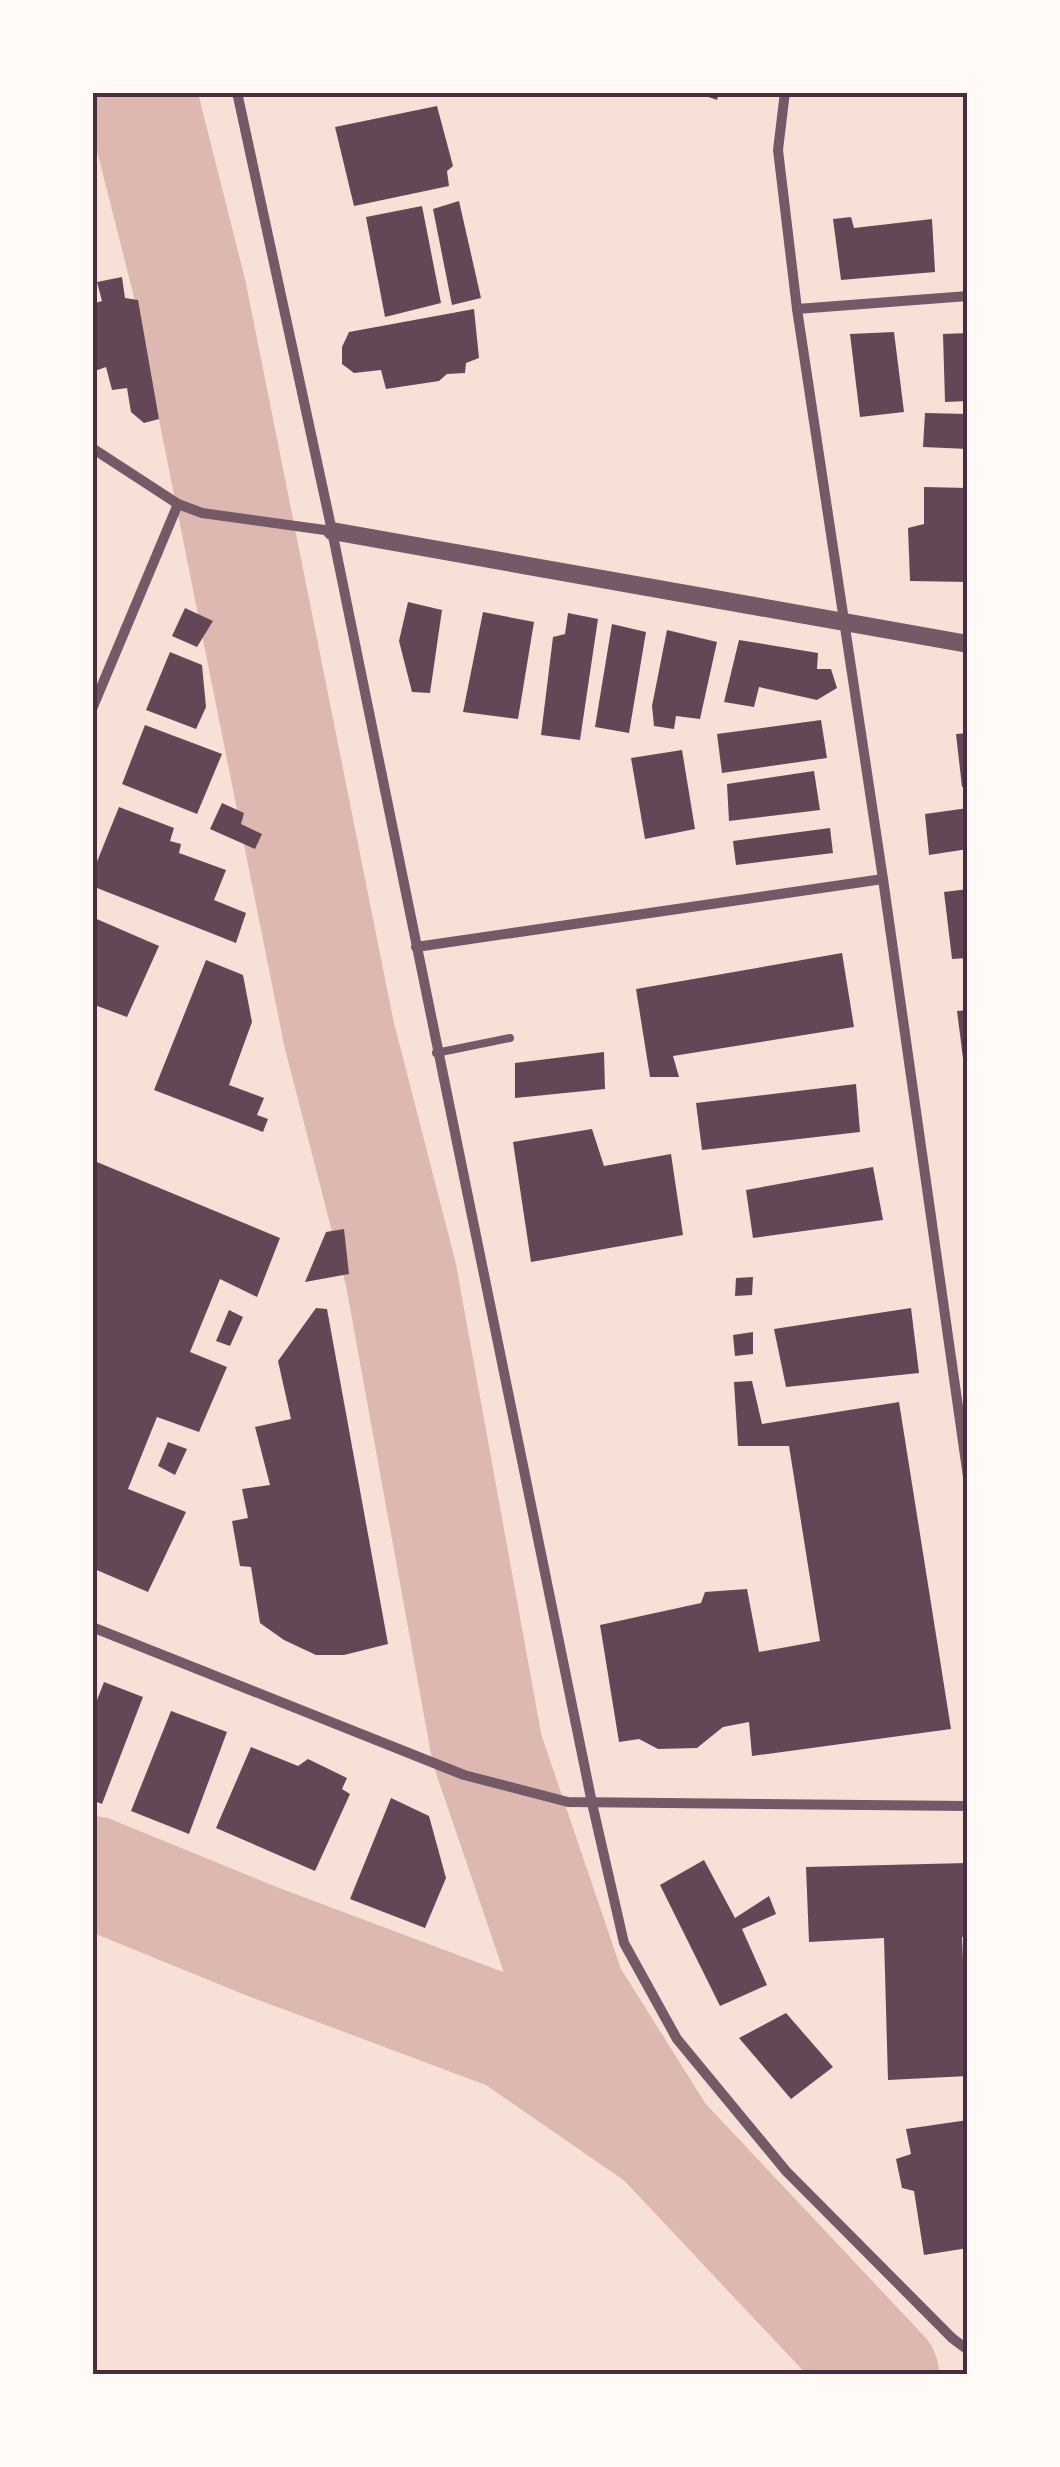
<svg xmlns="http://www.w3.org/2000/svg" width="1060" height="2467" viewBox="0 0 1060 2467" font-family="Quicksand,sans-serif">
	<rect width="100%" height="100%" fill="#f7e1d7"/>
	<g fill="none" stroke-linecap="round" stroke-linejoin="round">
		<g stroke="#dcb8b0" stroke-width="112">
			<polyline points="140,92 191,294 339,1034 401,1275 487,1749 570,1993 661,2138"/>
			<polyline points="92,1872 261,1941 512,2035 661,2138 883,2374"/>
		</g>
	</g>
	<g fill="#644757">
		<polygon points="694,92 719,92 717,100"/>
		<polygon points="437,106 453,166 447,171 449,186 354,206 335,127"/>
		<polygon points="459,201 481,298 452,305 433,209"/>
		<polygon points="422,206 441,303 385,317 366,217"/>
		<polygon points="851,217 854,228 932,219 935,272 841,280 833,219"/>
		<polygon points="122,277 125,298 138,300 159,419 144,423 131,412 127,388 112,390 106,367 92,372 92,304 102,301 97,282"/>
		<polygon points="474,309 479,358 466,363 465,373 447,374 439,381 386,389 381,370 354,373 342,364 342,347 349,332"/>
		<polygon points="894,332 904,412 860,417 850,334"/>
		<polygon points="968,333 968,401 945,402 943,334"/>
		<polygon points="925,413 968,414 968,449 923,447"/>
		<polygon points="924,487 968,488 968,582 910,581 908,528 924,524"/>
		<polygon points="408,602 442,610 430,693 412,692 399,641"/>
		<polygon points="185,608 213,621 197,647 172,636"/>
		<polygon points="483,612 534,622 518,719 463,712"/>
		<polygon points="568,613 598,619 580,740 541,735 553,637 565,634"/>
		<polygon points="612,624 646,632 629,733 595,727"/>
		<polygon points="667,630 717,642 700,719 676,716 674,729 654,726 652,706"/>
		<polygon points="739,640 818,653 817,669 831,669 837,688 817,700 759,687 754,707 724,702"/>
		<polygon points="170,652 202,665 206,707 196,729 146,710"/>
		<polygon points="821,720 827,758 722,773 717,734"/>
		<polygon points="145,725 222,754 197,814 122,784"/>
		<polygon points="968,733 968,786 962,787 956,734"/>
		<polygon points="682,750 695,829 645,839 631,758"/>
		<polygon points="814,771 820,810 729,821 727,784"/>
		<polygon points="222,803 244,813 241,824 262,834 255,849 210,829"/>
		<polygon points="119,807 174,828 170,841 181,844 179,853 226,870 214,900 246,913 236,943 92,886 92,874"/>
		<polygon points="968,808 968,849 929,855 925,814"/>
		<polygon points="830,828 833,853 736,865 733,841"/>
		<polygon points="968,889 968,958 952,959 944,892"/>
		<polygon points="92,917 159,946 127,1017 92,1004"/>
		<polygon points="842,953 854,1027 673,1056 679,1077 650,1077 636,989"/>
		<polygon points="206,960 243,975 252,1022 229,1085 264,1098 257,1115 268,1119 263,1132 154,1090"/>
		<polygon points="968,1010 968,1074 965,1074 957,1011"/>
		<polygon points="604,1052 605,1089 515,1098 515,1063"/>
		<polygon points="856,1084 860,1132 702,1150 696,1103"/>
		<polygon points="592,1129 604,1166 671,1154 683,1235 531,1262 513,1142"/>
		<polygon points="92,1160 280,1238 257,1297 220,1279 190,1352 227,1367 199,1432 157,1417 128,1489 186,1512 148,1592 92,1568"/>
		<polygon points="873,1167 883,1220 753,1238 746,1190"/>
		<polygon points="344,1229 349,1274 305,1282 326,1232"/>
		<polygon points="753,1277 752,1295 735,1296 736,1278"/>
		<polygon points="316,1308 327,1309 388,1644 344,1655 316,1655 284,1640 260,1623 251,1567 240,1566 232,1521 248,1518 242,1489 270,1485 255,1427 291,1419 278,1361"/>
		<polygon points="911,1308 919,1373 786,1387 774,1329"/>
		<polygon points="229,1310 243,1317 230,1346 216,1341"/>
		<polygon points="753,1332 753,1354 735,1356 733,1335"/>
		<polygon points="752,1381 762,1424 899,1402 951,1729 752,1756 749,1722 723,1727 697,1748 658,1749 639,1739 619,1742 600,1625 701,1603 705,1592 747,1589 759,1652 820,1641 789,1446 738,1446 734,1382"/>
		<polygon points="168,1442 187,1449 175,1475 158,1466"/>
		<polygon points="104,1682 143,1697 102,1804 92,1800 92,1713"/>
		<polygon points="171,1711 227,1732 189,1834 131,1811"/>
		<polygon points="251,1747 298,1766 308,1759 347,1778 342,1789 350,1794 315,1871 216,1828"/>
		<polygon points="391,1798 429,1816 446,1878 425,1928 350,1899"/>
		<polygon points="704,1860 735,1918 769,1896 776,1914 742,1929 767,1985 720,2006 660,1885"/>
		<polygon points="967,1863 968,1935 962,1937 968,2076 888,2080 884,1938 809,1942 806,1867"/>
		<polygon points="786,2013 833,2067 791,2099 739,2038"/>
		<polygon points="968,2120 968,2248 924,2255 914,2191 902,2188 896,2159 911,2154 906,2129"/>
	</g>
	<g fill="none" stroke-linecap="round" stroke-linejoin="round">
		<polyline stroke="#755966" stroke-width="8" points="436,1053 510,1038"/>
		<g stroke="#755966" stroke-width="10">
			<polyline points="237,92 332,531 592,1803 624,1943 677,2039 786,2171 952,2338 968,2350"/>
			<polyline points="785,92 778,150 797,309 883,879 968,1477"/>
			<polyline points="797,309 968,296"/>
			<polyline points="92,448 178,504 202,513 332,531"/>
			<polyline points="92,709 178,504"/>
			<polyline points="416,947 883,879"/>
			<polyline points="92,1627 464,1775 568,1802 968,1806"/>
		</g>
		<polyline stroke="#755966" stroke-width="18" points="332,531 968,644"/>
	</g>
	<rect width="1060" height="2467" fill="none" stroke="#fffaf5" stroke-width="190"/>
	<rect x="95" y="95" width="870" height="2277" fill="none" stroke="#4a2c40" stroke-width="4"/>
</svg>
